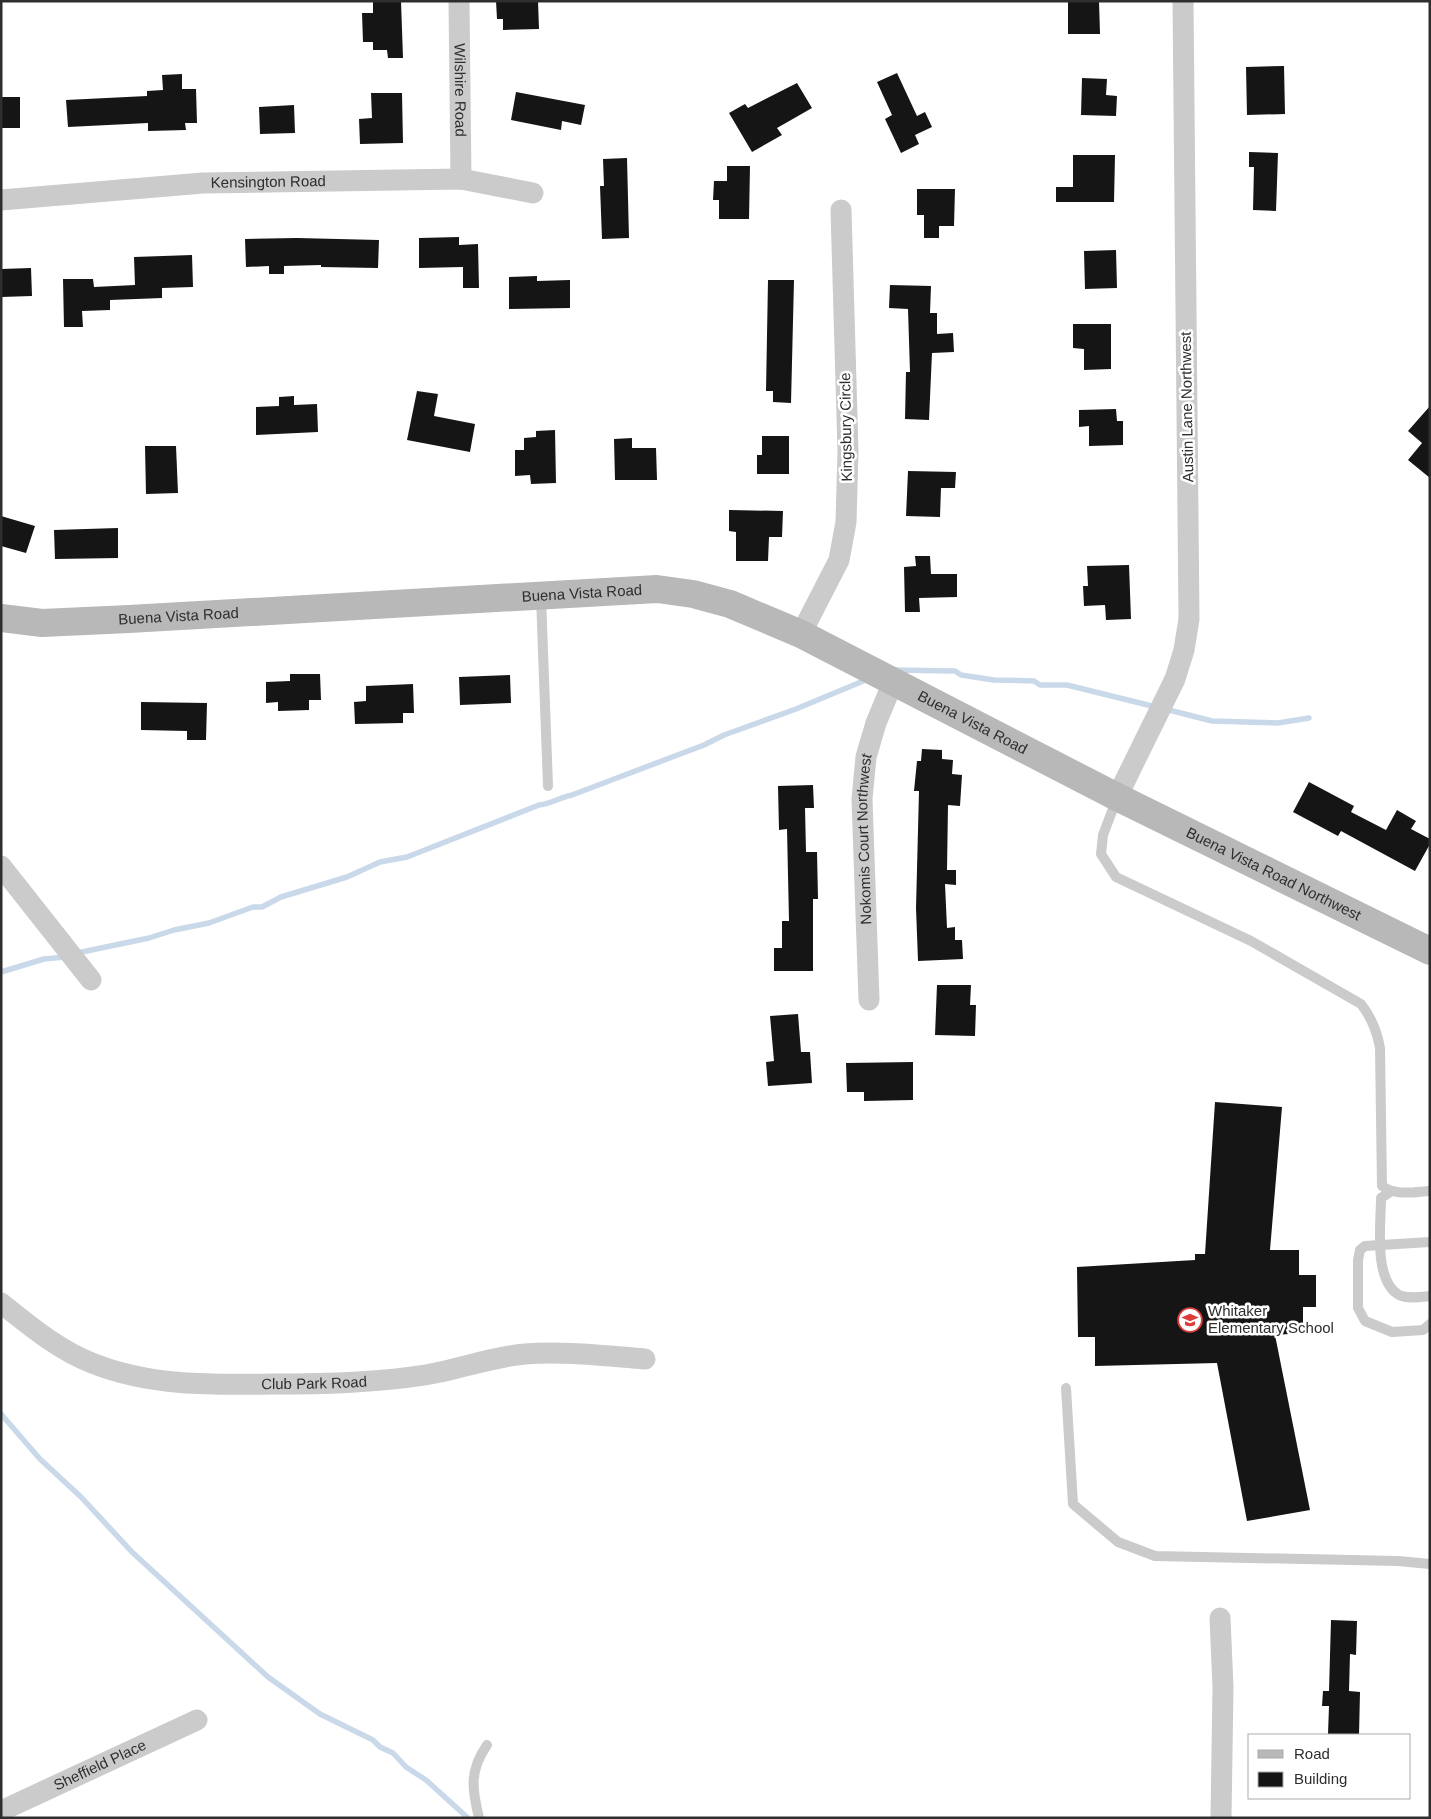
<svg xmlns="http://www.w3.org/2000/svg" width="1431" height="1819" viewBox="0 0 1431 1819" font-family="Helvetica,sans-serif">
	<rect width="100%" height="100%" fill="#fff"/>
	<g fill="none" stroke-linecap="round" stroke-linejoin="round">
		<g stroke="#c9d9e9" stroke-width="5.5">
			<polyline points="893,670 955,671 961,675 994,680 1034,681 1040,685 1067,685 1156,707"/>
			<polyline points="1165,709 1212,721 1278,723 1309,718"/>
			<path d="M77 953 149 938 174 930 209 923 253 907H262L281 897 347 877 380 862 407 857 539 805C548 805 561 797 572 795L704 745 724 735 796 709 868 679"/>
			<polyline points="1,972 44,959 65,957"/>
			<polyline points="1,1414 40,1459 81,1497 132,1552 268,1677 320,1714 373,1740 380,1747 393,1753 406,1767 426,1780 468,1818"/>
		</g>
	</g>
	<g fill="#151515">
		<polygon points="373,1 401,1 403,58 388,58 387,50 373,50 373,42 363,42 362,13 373,13"/>
		<polygon points="496,1 538,1 539,29 503,30 503,19 497,19"/>
		<polygon points="1068,1 1099,1 1100,34 1068,34"/>
		<polygon points="1284,66 1285,114 1247,115 1246,67"/>
		<polygon points="897,73 917,116 925,112 932,127 915,135 919,144 901,153 885,119 892,115 877,82"/>
		<polygon points="182,74 182,89 196,89 197,123 185,123 186,130 148,131 148,123 68,127 66,100 147,96 147,91 163,90 162,75"/>
		<polygon points="1082,78 1107,79 1106,95 1117,96 1116,116 1081,115"/>
		<polygon points="797,83 812,108 777,128 782,135 752,152 729,113 745,104 748,108"/>
		<polygon points="516,92 585,105 581,125 562,121 561,130 511,120"/>
		<polygon points="371,93 402,93 403,143 360,144 359,119 372,118"/>
		<rect x="1" y="97" width="19" height="31"/>
		<polygon points="294,105 295,133 260,134 259,107"/>
		<polygon points="1249,152 1278,153 1276,211 1253,210 1254,167 1249,167"/>
		<polygon points="1073,155 1115,155 1114,202 1056,202 1056,187 1073,187"/>
		<polygon points="627,158 629,238 602,239 600,186 604,186 603,159"/>
		<polygon points="727,166 750,166 749,219 719,219 719,200 713,200 714,181 727,181"/>
		<polygon points="917,189 955,189 954,226 939,226 939,238 924,238 924,215 917,215"/>
		<polygon points="459,237 459,245 478,244 479,288 463,288 463,267 419,268 419,238"/>
		<polygon points="297,238 379,240 378,268 321,267 321,265 284,266 284,274 269,274 269,266 246,267 245,239"/>
		<polygon points="1116,250 1117,288 1085,289 1084,251"/>
		<polygon points="192,255 193,287 162,288 162,298 110,300 110,310 82,311 83,327 64,327 63,279 93,279 94,287 135,285 134,257"/>
		<polygon points="31,268 32,296 1,297 1,269"/>
		<polygon points="537,276 537,281 570,280 570,308 509,309 509,277"/>
		<polygon points="768,280 794,280 791,403 773,402 773,391 766,391"/>
		<polygon points="890,285 931,286 930,313 937,313 937,334 953,333 954,352 932,353 929,420 905,419 906,372 910,372 908,309 889,308"/>
		<polygon points="1073,324 1111,324 1111,369 1084,370 1084,349 1073,348"/>
		<polygon points="417,391 438,394 434,416 475,424 470,452 407,440"/>
		<polygon points="294,396 294,405 317,404 318,432 256,435 256,407 279,406 279,397"/>
		<polygon points="1430,406 1430,478 1408,460 1422,443 1408,431"/>
		<polygon points="1116,409 1117,421 1123,421 1123,445 1089,446 1089,426 1079,427 1079,410"/>
		<polygon points="555,430 556,483 531,484 530,475 515,476 515,450 524,450 524,438 536,437 536,431"/>
		<polygon points="762,436 789,436 789,474 757,474 757,455 762,455"/>
		<polygon points="632,438 632,448 656,448 657,480 615,480 614,439"/>
		<polygon points="145,446 176,446 178,493 146,494"/>
		<polygon points="908,471 956,472 955,488 941,488 940,517 906,516"/>
		<polygon points="729,510 783,511 782,537 769,537 768,561 736,561 736,532 729,531"/>
		<polygon points="1,516 35,526 26,553 1,546"/>
		<polygon points="118,528 118,558 55,559 54,530"/>
		<polygon points="915,556 930,556 931,574 957,574 957,597 919,598 920,612 905,612 904,567 916,566"/>
		<polygon points="1129,565 1131,619 1106,620 1105,605 1084,606 1083,586 1088,586 1087,566"/>
		<polygon points="290,674 320,674 321,700 309,700 309,710 278,711 278,702 266,703 266,682 290,681"/>
		<polygon points="510,675 511,703 460,705 459,677"/>
		<polygon points="413,684 414,713 403,713 403,723 355,724 354,702 366,701 366,686"/>
		<polygon points="141,702 207,703 206,740 187,740 187,731 141,730"/>
		<polygon points="922,749 942,750 942,759 953,760 952,774 962,775 960,806 948,805 947,870 956,870 956,885 945,884 947,928 955,927 955,940 962,940 963,959 918,961 916,908 919,791 914,791 917,761 921,761"/>
		<polygon points="1309,782 1354,806 1351,812 1386,830 1397,810 1416,821 1411,829 1430,839 1430,844 1415,871 1341,831 1338,836 1293,812"/>
		<polygon points="813,785 814,808 805,808 806,852 817,852 818,899 813,899 813,971 774,971 774,948 782,948 782,921 789,921 787,829 779,830 778,786"/>
		<polygon points="937,985 971,985 970,1005 976,1005 975,1036 935,1035"/>
		<polygon points="798,1014 801,1052 810,1052 812,1083 768,1086 766,1062 774,1061 770,1016"/>
		<polygon points="913,1062 913,1100 864,1101 864,1092 847,1092 846,1063"/>
		<polygon points="1215,1102 1282,1107 1270,1250 1299,1250 1299,1275 1316,1275 1316,1307 1303,1307 1303,1333 1275,1335 1310,1510 1247,1521 1217,1363 1095,1366 1095,1337 1078,1337 1077,1267 1195,1260 1195,1254 1205,1254"/>
		<polygon points="1331,1620 1357,1621 1356,1655 1350,1654 1349,1691 1360,1692 1359,1735 1328,1734 1329,1706 1322,1706 1323,1691 1329,1691"/>
	</g>
	<g fill="none" stroke-linecap="round" stroke-linejoin="round">
		<g stroke="#cbcbcb" stroke-width="10">
			<polyline points="541,597 548,786"/>
			<path d="M1117 798 1103 835 1101 854 1116 877 1251 941 1361 1004C1372 1018 1377 1031 1380 1048L1382 1186C1396 1196 1413 1192 1430 1191"/>
			<path d="M1390 1192 1381 1198C1381 1224 1373 1280 1399 1295 1407 1299 1421 1297 1430 1296"/>
			<polyline points="1430,1242 1365,1246 1360,1250 1358,1260 1358,1308 1365,1321 1392,1332 1423,1330 1430,1324"/>
			<polyline points="1066,1388 1073,1504 1118,1542 1155,1556 1398,1561 1430,1564"/>
			<path d="M479 1818C472 1789 469 1771 487 1745"/>
		</g>
		<g stroke="#cbcbcb" stroke-width="21">
			<path id="s1" d="M459 1 461 179"/>
			<path id="s2" d="M1 200 203 183 461 179 533 193"/>
			<polyline points="801,634 839,560 846,522 848,451 841,210"/>
			<polyline points="1117,797 1175,679 1184,650 1189,619 1183,1"/>
			<polyline points="1,866 91,980"/>
			<path id="s3" d="M869 1000 862 799 866 757 876 723 893 682"/>
			<path id="s4" d="M1 1303C29 1325 58 1350 92 1363 149 1386 211 1385 271 1384 322 1384 374 1383 425 1375 458 1370 490 1357 525 1354 564 1351 605 1356 645 1359"/>
			<polyline points="1220,1618 1223,1687 1221,1818"/>
			<path id="s5" d="M1 1811 197 1720"/>
		</g>
		<path stroke="#b8b8b8" stroke-width="28" id="s6" d="M1 618 42 623 129 619 657 589 693 594 730 604 801 634 1117 797 1430 951"/>
	</g>
	<defs>
		<g id="school-ring" transform="scale(1.25)"><circle r="9.5" fill="#fff" stroke="#db3e39" stroke-width="1.5"/><path d="M0-5L7-2L0 1L-7-2ZM-4 1L0 2.5L4 1V4Q0 6-4 4Z" fill="#db3e39"/></g>
	</defs>
	<g fill-rule="evenodd">
		<use href="#school-ring" x="1190" y="1320"/>
	</g>
	<g text-anchor="middle" stroke-width="5" stroke-linejoin="round" paint-order="stroke">
		<g font-size="15" fill="#2e2e2e" stroke="#fff">
			<text dy="5" stroke="none"><textPath href="#s1" startOffset="89">Wilshire Road</textPath></text>
			<text dy="5" stroke="none"><textPath href="#s2" startOffset="268">Kensington Road</textPath></text>
			<text transform="translate(1187 407) rotate(-91)" y="5">Austin Lane Northwest</text>
			<text transform="translate(846 427) rotate(-91)" y="5">Kingsbury Circle</text>
			<text dy="5" stroke="none"><textPath href="#s6" startOffset="582">Buena Vista Road</textPath></text>
			<text dy="5" stroke="none"><textPath href="#s6" startOffset="178">Buena Vista Road</textPath></text>
			<text dy="5" stroke="none"><textPath href="#s6" startOffset="1002">Buena Vista Road</textPath></text>
			<text dy="5" stroke="none"><textPath href="#s3" startOffset="161">Nokomis Court Northwest</textPath></text>
			<text dy="5" stroke="none"><textPath href="#s6" startOffset="1339">Buena Vista Road Northwest</textPath></text>
			<text dy="5" stroke="none"><textPath href="#s4" startOffset="334">Club Park Road</textPath></text>
			<text dy="5" stroke="none"><textPath href="#s5" startOffset="109">Sheffield Place</textPath></text>
		</g>
		<g font-size="15" fill="#2e2e2e" stroke="#fff" text-anchor="start">
			<text x="1208" y="1316">Whitaker<tspan x="1208" dy="17">Elementary School</tspan></text>
		</g>
	</g>
	<rect width="1431" height="1819" fill="none" stroke="#2e2e2e" stroke-width="5"/>
	<rect x="1248" y="1734" width="162" height="65" fill="#ffffff" stroke="#ababab"/>
	<rect x="1258" y="1750" width="25" height="8" fill="#b8b8b8" stroke="#ababab"/>
	<text x="1294" y="1759" font-size="15" fill="#2e2e2e">Road</text>
	<rect x="1258" y="1772" width="25" height="15" fill="#151515" stroke="#ababab"/>
	<text x="1294" y="1784" font-size="15" fill="#2e2e2e">Building</text>
</svg>
